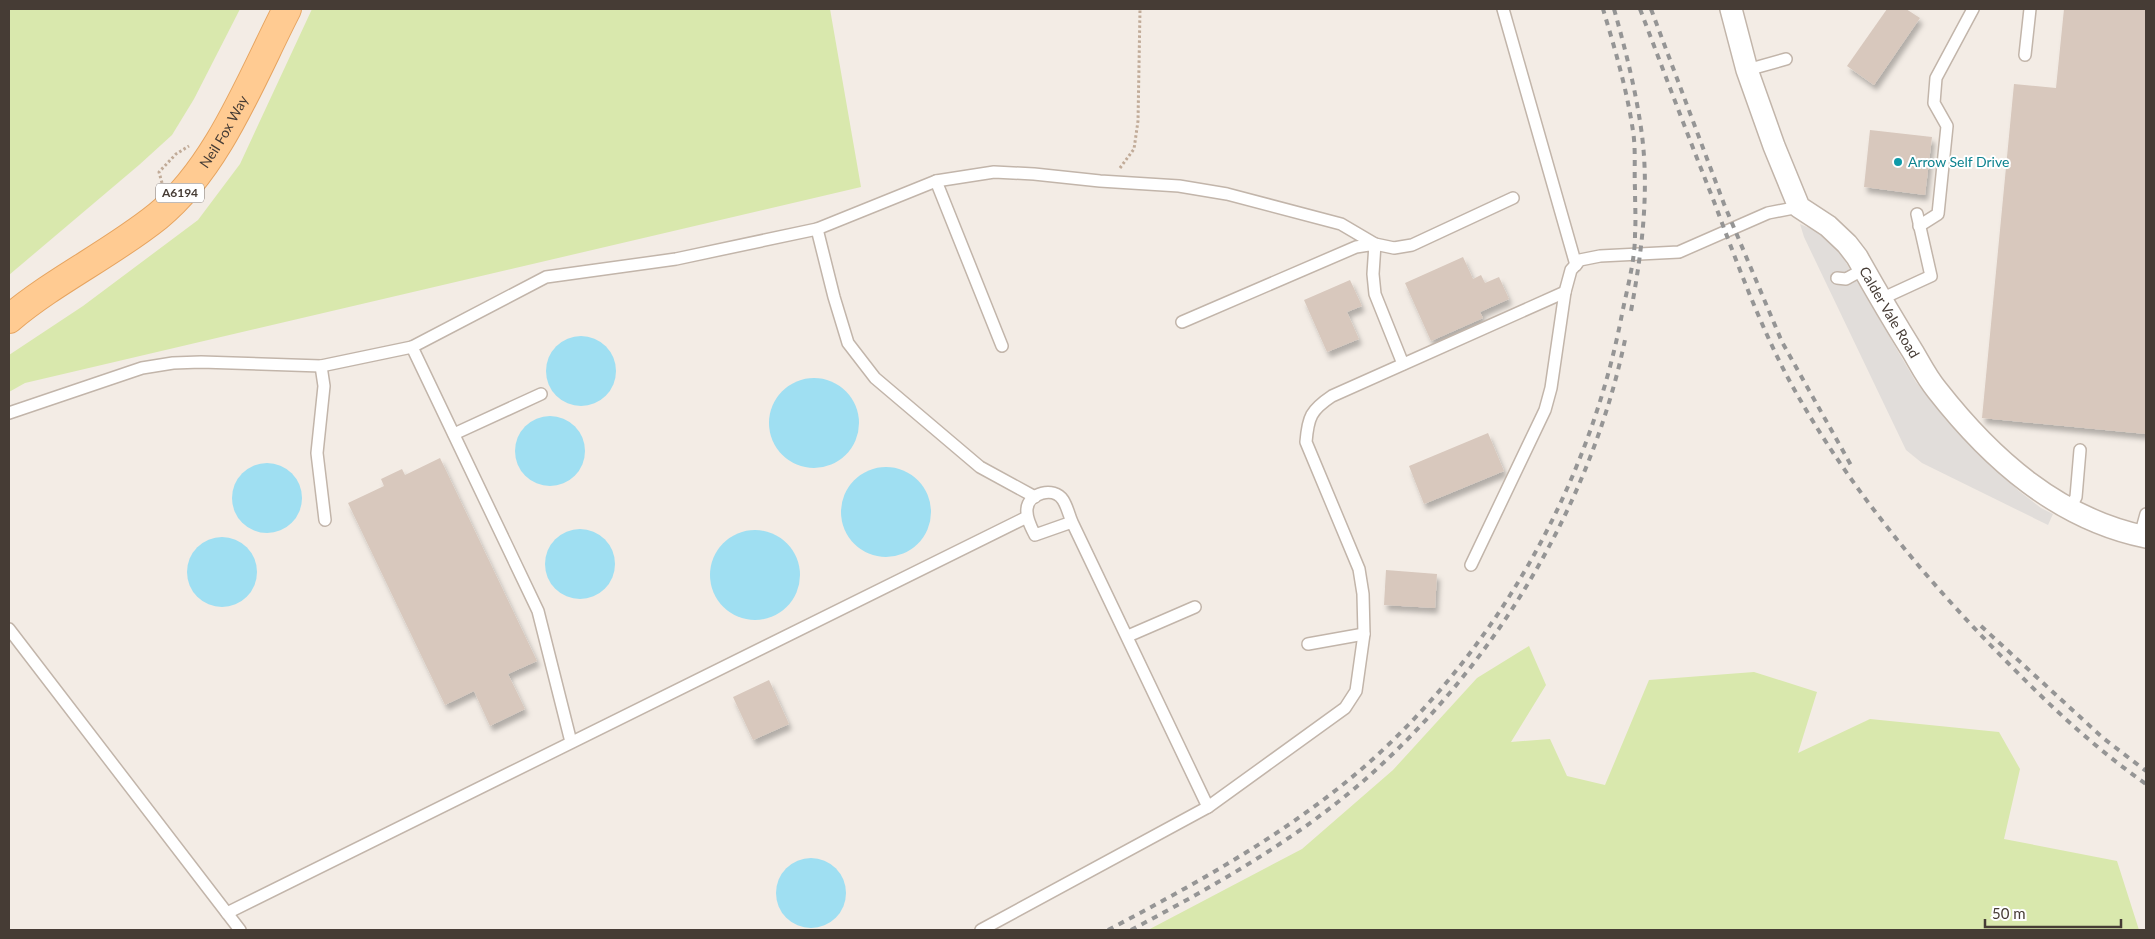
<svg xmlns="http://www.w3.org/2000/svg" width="2155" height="939" viewBox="0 0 2155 939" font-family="Lato,sans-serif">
	<defs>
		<filter id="shadow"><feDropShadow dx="3" dy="5.5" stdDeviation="2.5" flood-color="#0004"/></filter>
	</defs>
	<rect width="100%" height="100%" fill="#f3ece5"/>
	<g fill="#d9e8ad">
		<polygon points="9,9 240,9 194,99 172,135 139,165 9,275"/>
		<polygon points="312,9 830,9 861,187 25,383 9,392 9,355 83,306 198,220 240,164"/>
		<polygon points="1529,646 1546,685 1511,742 1550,739 1567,776 1605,785 1649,680 1754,672 1817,692 1798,753 1870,719 1999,732 2020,769 2004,839 2117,861 2139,930 1148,930 1302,849 1393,770 1477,678"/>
	</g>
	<polygon fill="#e1ddda" points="1800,224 1831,237 1916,382 1965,440 2019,491 2041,508 2053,514 2048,525 1922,463 1906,450 1804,237"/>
	<g fill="#9fdff2">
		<circle cx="581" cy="371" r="35"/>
		<circle cx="814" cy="423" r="45"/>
		<circle cx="550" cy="451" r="35"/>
		<circle cx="267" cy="498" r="35"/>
		<circle cx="886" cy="512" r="45"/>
		<circle cx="580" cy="564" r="35"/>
		<circle cx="755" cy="575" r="45"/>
		<circle cx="222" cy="572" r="35"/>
		<circle cx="811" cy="893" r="35"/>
	</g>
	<g fill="#d8c8bd" filter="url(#shadow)">
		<polygon points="1887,9 1906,9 1920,18 1874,85 1847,66"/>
		<polygon points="2064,9 2146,9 2146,434 1982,418 2014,84 2056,88"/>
		<polygon points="1870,130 1932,137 1925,195 1864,187"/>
		<polygon points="1463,257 1473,279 1481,275 1485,283 1499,277 1509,299 1480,312 1483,318 1431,341 1405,283"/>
		<polygon points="1350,280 1362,306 1347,312 1359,339 1327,352 1304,300"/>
		<polygon points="1488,433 1504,471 1424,504 1409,466"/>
		<polygon points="440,458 537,661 508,674 525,709 490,726 474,691 445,705 348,503 384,486 381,479 402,469 405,475"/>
		<polygon points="1386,570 1437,574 1435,608 1384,605"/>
		<polygon points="769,680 789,724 753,740 733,697"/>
	</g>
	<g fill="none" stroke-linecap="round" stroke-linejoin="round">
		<g stroke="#c2b5aa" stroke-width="14">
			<g id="lane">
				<polyline points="1503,9 1576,265"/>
				<polyline points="2025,55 2030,9"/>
				<polyline points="1747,70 1786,59"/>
				<polyline points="936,181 1002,346"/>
				<polyline points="1919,226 1938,214 1947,126 1934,103 1936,78 1973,9"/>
				<polyline points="817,229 834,297 848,343 875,378 980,467 1035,497"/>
				<polyline points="1837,278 1846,279 1864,269"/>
				<polyline points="1881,299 1931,276 1917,214"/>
				<polyline points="1182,322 1356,247 1375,244 1373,274 1375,294 1403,364"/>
				<polyline points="412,347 538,611 571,742"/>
				<polyline points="321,366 324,386 317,453 325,520"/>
				<polyline points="9,413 142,368 173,363 201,362 321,366 412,347 546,277 676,259 817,229 936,181 994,172 1034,174 1100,181 1179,186 1227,194 1341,224 1375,244 1394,248 1412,245 1513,198"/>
				<polyline points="454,434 541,394"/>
				<polyline points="2069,510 2076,497 2080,450"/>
				<path d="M1072 522C1069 515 1067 506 1063 500 1054 486 1028 493 1027 509 1026 518 1031 527 1035 535L1072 522 1208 807"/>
				<polyline points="2140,536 2146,514"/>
				<polyline points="1471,565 1545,410 1551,388 1565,292 1571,270 1580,260 1600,256 1679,252 1768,213 1799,207"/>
				<polyline points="9,629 240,930"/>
				<polyline points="1128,636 1195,607"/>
				<polyline points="1308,644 1364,634"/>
				<polyline points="227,913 1027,517"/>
				<path d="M981 930 1208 807 1345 708 1356 691 1364 634 1363 594 1359 569 1306 442C1308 417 1311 410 1332 396L1565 292"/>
			</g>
		</g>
		<g stroke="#c2b5aa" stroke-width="24">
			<g id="street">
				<path id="s1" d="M1731 9 1747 70 1774 146 1799 207 1828 226 1847 244 1857 257C1875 289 1893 320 1913 352 1920 364 1927 378 1937 390 1991 459 2058 519 2146 537"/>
			</g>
		</g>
		<g stroke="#e6a460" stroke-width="30">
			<g id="primary">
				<path id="s2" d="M9 319C55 280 111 254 158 216 218 167 252 77 287 9"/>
			</g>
		</g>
		<g stroke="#c1ab98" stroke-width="3" stroke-dasharray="2.5 2.5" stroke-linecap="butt">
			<polyline points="1120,168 1134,149 1138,121 1140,9"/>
			<polyline points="162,183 159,172 176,154 189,146"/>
		</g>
		<use href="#lane" stroke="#fff" stroke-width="11"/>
		<use href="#street" stroke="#fff" stroke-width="21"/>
		<use href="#primary" stroke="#ffcb92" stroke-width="28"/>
		<g stroke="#959595" stroke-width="4" stroke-dasharray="6 6" stroke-linecap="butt">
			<path d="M1614 9C1625 48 1635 87 1641 128 1650 189 1642 251 1631 311"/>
			<path d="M1640 9C1664 72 1688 136 1713 199 1736 260 1758 321 1788 378 1844 482 1925 579 2007 662 2050 706 2096 749 2146 784"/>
			<polyline points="1651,9 1724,204 1782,342 1852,467"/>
			<polyline points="1981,626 2103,738 2146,771"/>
			<path d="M1108 930C1201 881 1295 829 1373 759 1500 644 1590 482 1622 314 1627 289 1635 261 1635 235 1636 220 1635 204 1635 189 1634 170 1636 150 1633 131 1627 90 1615 49 1603 9"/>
			<path d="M1131 930C1218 884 1307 834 1380 766 1501 654 1593 499 1626 335"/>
		</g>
	</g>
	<circle fill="#0f9aa8" stroke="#fff" stroke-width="2" cx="1898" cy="162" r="5"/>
	<g text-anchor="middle" stroke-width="4" stroke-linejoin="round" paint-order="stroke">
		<rect fill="#fff" stroke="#7e7672" stroke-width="1" x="156" y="183.5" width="48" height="19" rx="4"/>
		<g font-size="12" font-weight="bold" fill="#463c35">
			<text x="180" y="197">A6194</text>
		</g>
		<g font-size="14" fill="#463c35" stroke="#fff">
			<text dy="5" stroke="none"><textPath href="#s2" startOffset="289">Neil Fox Way</textPath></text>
			<text dy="5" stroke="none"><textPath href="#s1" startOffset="351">Calder Vale Road</textPath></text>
		</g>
		<g font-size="14" fill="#0d838f" stroke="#fff" text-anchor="start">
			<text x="1908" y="167">Arrow Self Drive</text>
		</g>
	</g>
	<rect width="2155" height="939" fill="none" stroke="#463c35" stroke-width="20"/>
	<path d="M1985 919v8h136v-8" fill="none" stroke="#463c35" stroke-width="2.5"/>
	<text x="1992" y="919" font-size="15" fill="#463c35" stroke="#ffffff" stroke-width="4" paint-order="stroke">50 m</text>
</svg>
